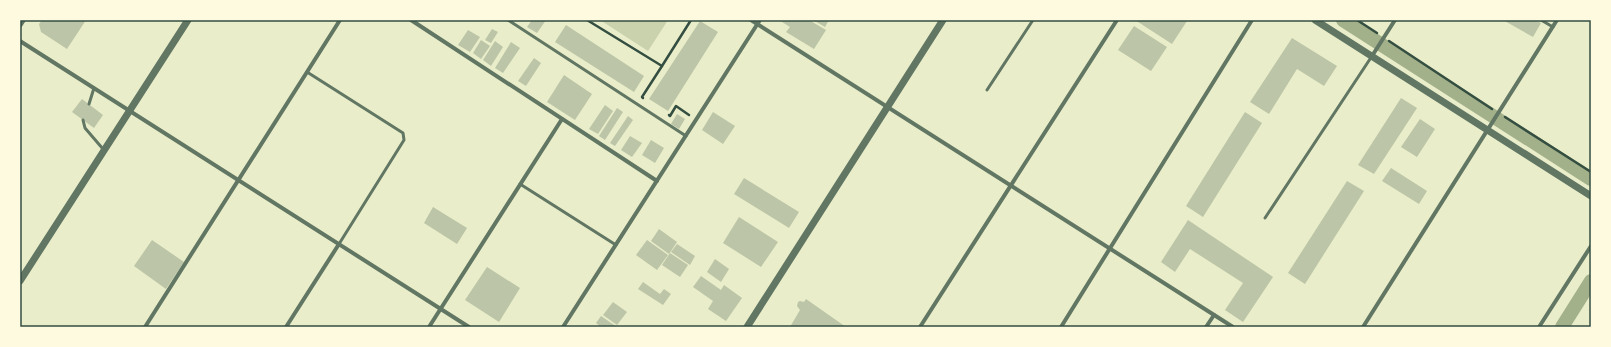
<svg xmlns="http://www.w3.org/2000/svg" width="1611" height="347" viewBox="0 0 1611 347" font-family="'Noto Sans',sans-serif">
	<rect width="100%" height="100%" fill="#e9edc9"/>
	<polygon fill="#cad2ad" points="600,20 668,20 648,51"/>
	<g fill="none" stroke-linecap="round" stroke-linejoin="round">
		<g stroke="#a3b18a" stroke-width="14">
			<polyline points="1343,20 1591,179"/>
			<polyline points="1562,327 1591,281"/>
		</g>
	</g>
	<g fill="#bcc5a7">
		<polygon points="42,20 86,20 67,49 41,32 39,24"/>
		<polygon points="532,20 546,20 537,33 527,27"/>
		<polygon points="779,20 809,20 826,30 814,49 786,32 790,27"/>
		<polygon points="813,20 829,20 825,27"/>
		<polygon points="1135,20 1186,20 1187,21 1172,44"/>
		<polygon points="1503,20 1535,20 1541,23 1533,37"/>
		<polygon points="700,21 718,32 668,111 649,99"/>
		<polygon points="566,25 644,76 634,92 555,42"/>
		<polygon points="1134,26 1167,47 1151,71 1118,50"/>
		<polygon points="492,29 498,32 491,43 485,40"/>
		<polygon points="468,30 480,37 470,52 458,45"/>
		<polygon points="1292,38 1337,66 1324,86 1297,69 1269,114 1250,102"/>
		<polygon points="481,40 490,46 481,59 473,53"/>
		<polygon points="495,41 503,47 491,66 483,60"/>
		<polygon points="511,42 520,48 503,73 495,68"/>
		<polygon points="534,58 541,63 526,86 518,81"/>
		<polygon points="564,75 592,94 575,120 547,102"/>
		<polygon points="1401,98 1417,108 1374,174 1358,165"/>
		<polygon points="82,99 103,115 94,128 72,112"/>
		<polygon points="605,105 613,111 598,134 589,129"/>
		<polygon points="617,108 623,112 605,140 599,136"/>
		<polygon points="713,112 735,126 723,144 702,130"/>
		<polygon points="1245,112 1262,123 1203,217 1186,206"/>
		<polygon points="677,114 685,119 679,129 671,124"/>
		<polygon points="628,116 633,120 615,146 610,143"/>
		<polygon points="1420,119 1435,129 1417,157 1401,147"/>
		<polygon points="630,136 642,143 632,157 621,150"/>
		<polygon points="651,140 664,148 655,163 642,155"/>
		<polygon points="1391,168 1427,191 1419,204 1382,181"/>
		<polygon points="744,178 799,212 789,228 734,194"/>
		<polygon points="1347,181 1364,191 1305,284 1288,273"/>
		<polygon points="433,207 467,228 457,244 424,223"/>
		<polygon points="739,217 778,242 761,267 723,243"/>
		<polygon points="1188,220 1273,277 1243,322 1225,310 1243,283 1190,249 1175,272 1161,262"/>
		<polygon points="659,229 677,242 669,254 651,241"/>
		<polygon points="152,240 184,262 166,289 134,266"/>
		<polygon points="647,240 668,255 657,270 636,255"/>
		<polygon points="677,244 695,256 690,265 671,252"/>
		<polygon points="670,253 688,265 680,277 662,265"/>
		<polygon points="715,259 729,269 721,282 707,272"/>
		<polygon points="487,267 520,288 499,322 465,300"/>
		<polygon points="701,276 721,290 724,285 742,298 726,321 708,309 713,301 693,287"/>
		<polygon points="643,282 660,294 664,289 671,294 663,305 638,289"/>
		<polygon points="806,299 846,327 790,327 800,310 797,306 798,302 800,301 804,302"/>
		<polygon points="613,302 627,312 617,325 603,315"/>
		<polygon points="601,316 617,327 601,327 596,323"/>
	</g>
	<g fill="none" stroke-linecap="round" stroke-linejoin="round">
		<g stroke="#344e41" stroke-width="2.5">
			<polyline points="587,20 662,66 642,97 643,98"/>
			<polyline points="1357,20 1377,33"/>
			<polyline points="1389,41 1492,109"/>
			<polyline points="662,66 691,20"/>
			<polyline points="669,115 670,116 676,106 689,115"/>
			<polyline points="1505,117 1591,172"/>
		</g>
		<g stroke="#617663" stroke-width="3">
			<polyline points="508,20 686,136"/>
			<polyline points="1541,20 1553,27"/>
			<polyline points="307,72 403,133 404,140 339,244"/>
			<polyline points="987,90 1033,20"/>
			<polyline points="89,104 94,88"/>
			<polyline points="83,120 85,128 103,149"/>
			<polyline points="520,184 616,245"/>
			<polyline points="1265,218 1372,56"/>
		</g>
		<g stroke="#617663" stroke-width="4">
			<polyline points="411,20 657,181"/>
			<polyline points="751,20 1233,327"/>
			<polyline points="20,26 24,20"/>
			<polyline points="20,41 469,327"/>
			<polyline points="1372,56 1395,20"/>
			<polyline points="145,327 340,20"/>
			<polyline points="286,327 339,244"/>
			<polyline points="429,327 562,119"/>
			<polyline points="563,327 760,20"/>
			<polyline points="920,327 1117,20"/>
			<polyline points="1061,327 1252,20"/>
			<polyline points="1206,327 1214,315"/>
			<polyline points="1363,327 1557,20"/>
			<polyline points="1539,327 1591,246"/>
		</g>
		<g stroke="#617663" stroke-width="7">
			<polyline points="1315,20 1591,196"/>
			<polyline points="20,281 188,20"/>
			<polyline points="747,327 943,20"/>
		</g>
	</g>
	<rect width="1611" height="347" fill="none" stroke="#fefae0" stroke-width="42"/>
	<rect x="21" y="21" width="1569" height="305" fill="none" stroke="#344e41" stroke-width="1.5"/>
</svg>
